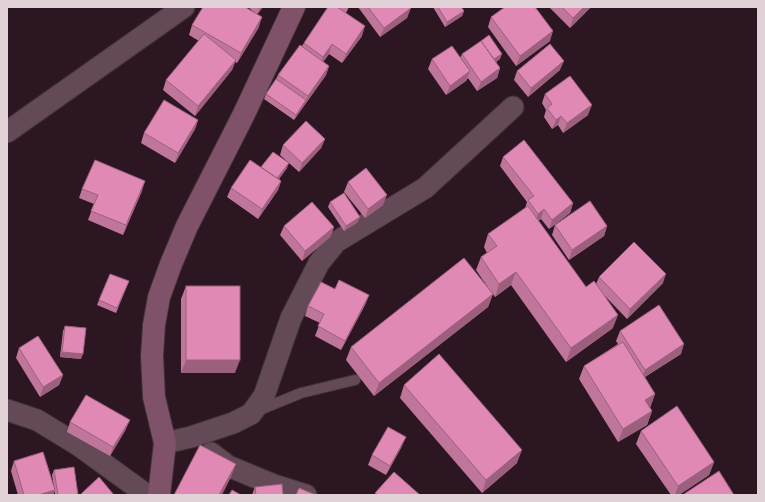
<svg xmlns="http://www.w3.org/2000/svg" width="765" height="502" viewBox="0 0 765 502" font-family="Signika,sans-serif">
	<rect width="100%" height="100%" fill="#2b1621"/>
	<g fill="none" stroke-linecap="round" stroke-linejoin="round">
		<g stroke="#403137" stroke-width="12">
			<polyline id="service" points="257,411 301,393 355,380"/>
		</g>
		<g stroke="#403137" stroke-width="23">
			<g id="minor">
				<polyline points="7,132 184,7"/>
				<polyline points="7,410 37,420 78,445 147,495"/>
				<polyline points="165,443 191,437 233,423 251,414 264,396 291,318 319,263 336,242 425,188 513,107"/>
				<polyline points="211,453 228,466 274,485 306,495"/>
			</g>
		</g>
		<g stroke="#403137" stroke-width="24">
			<polyline id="secondary" points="159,495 165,443 154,397 152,356 154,325 159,297 171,264 187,226 243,116 294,7"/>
		</g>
		<use href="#service" stroke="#634a56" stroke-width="10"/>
		<use href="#minor" stroke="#634a56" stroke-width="21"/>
		<use href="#secondary" stroke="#805269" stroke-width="22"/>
	</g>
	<g fill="#c0769b">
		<polygon points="248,7 263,7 257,14 259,27 237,63 235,62 232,70 195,116 163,90 166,80 199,41 189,35 192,25 255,13"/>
		<polygon points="327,7 349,7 346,13 362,36 342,63 329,54 323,62 329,66 326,75 294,120 264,99 266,94 276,79 278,75 302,46 328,7"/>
		<polygon points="358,7 411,7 410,8 407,18 380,37"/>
		<polygon points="433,7 461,7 464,11 462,16 445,27"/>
		<polygon points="549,7 591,7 570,28"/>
		<polygon points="491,17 550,41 516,66 488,27"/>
		<polygon points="462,54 500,59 496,62 500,68 497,78 477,91 468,78 466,81 446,95 428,69 432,59 460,58"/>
		<polygon points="560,70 528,97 514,80 517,71"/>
		<polygon points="545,94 588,115 563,133 558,125 552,129 544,117 546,110 542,103"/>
		<polygon points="198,120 195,129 175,163 141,143 144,133"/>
		<polygon points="325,139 321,148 299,172 280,155 283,145"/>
		<polygon points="503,157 573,203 570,213 549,229 541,219 538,221 586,287 596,284 599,277 663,283 627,319 605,296 613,328 566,362 511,285 495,297 493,294 488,307 374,396 346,360 351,347 491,292 476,270 481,257 487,253 484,247 488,234 525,208 527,202 500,166"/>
		<polygon points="261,167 287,168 279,179 281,181 278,190 258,219 227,197 231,188"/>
		<polygon points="348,182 383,205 365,218 344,192"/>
		<polygon points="82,189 142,191 123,235 88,220 94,204 79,198"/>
		<polygon points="330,202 358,222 344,231 328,207"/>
		<polygon points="555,225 607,226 604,236 569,260 552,235"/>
		<polygon points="284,226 334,227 330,237 302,261 280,235"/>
		<polygon points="129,281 116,313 97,305 99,300"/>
		<polygon points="186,286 235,373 181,373 181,299"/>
		<polygon points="335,289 369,295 365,305 341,350 315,336 320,323 305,316 308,306"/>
		<polygon points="65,326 81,359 60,357 63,331"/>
		<polygon points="620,331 681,354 645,377 655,394 650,408 652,411 647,425 618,442 579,379 584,366 618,344 616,341"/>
		<polygon points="19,348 63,375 59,385 40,397 16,358"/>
		<polygon points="404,385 517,463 482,493 400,398"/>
		<polygon points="70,422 126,429 110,456 67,432"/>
		<polygon points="641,431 714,462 709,475 679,495 671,495 636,444"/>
		<polygon points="402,446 386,475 368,465 372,455"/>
		<polygon points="14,461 54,487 52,475 54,470 78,495 55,495 55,491 53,495 18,495 11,471"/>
		<polygon points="255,487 283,495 252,495"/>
	</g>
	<g fill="#9c607e">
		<polygon points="260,7 263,7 257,15"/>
		<polygon points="584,7 591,7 570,28 573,18"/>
		<polygon points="411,8 407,18 380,37 384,28"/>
		<polygon points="464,11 462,16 445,27 447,22"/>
		<polygon points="262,17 259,27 237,63 241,53"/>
		<polygon points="365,26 362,36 342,63 346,54"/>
		<polygon points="553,31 550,41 516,66 520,56"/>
		<polygon points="332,44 329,54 320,66 323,57"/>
		<polygon points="502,54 500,59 492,64 494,59"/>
		<polygon points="236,60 232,70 195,116 198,106"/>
		<polygon points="564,61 560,70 528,97 531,88"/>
		<polygon points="329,66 326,75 294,120 296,115 306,100 308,96"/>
		<polygon points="500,68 497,78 477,91 481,82"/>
		<polygon points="470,71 466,81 446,95 450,86"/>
		<polygon points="592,105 588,115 563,133 567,123"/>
		<polygon points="561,116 558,125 552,129 556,120"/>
		<polygon points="198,120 195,129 175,163 178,153"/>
		<polygon points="325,139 321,148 299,172 302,163"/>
		<polygon points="289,163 287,168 274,185 276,180"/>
		<polygon points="145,181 142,191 123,235 126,225"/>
		<polygon points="281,181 278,190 258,219 262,209"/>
		<polygon points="387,195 383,205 365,218 368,209"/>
		<polygon points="573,203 570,213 549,229 552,220"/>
		<polygon points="544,209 541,219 534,223 538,214"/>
		<polygon points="360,217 358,222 344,231 346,226"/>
		<polygon points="607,226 604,236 569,260 572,250"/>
		<polygon points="334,227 330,237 302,261 305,251"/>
		<polygon points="516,272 511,285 495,297 499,284"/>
		<polygon points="666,274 663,283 627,319 630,309"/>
		<polygon points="493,294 488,307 374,396 379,383"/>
		<polygon points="369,295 365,305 341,350 345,341"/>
		<polygon points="618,315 613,328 566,362 571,348"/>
		<polygon points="684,344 681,354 641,379 645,370"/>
		<polygon points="62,352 83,354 81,359 60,357"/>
		<polygon points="186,360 240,360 235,373 181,373"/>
		<polygon points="63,375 59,385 40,397 43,387"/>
		<polygon points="655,394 650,407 640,413 645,400"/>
		<polygon points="652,411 647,425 618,442 623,429"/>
		<polygon points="130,420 126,429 110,456 113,447"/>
		<polygon points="406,437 402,446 386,475 390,466"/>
		<polygon points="522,450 517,463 482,493 486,480"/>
		<polygon points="714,462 709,475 679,495 675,495 678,486"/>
		<polygon points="236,464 231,477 222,495 219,495"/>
		<polygon points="55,490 53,495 38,495"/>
	</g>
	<g fill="#df89b4" stroke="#9c607e">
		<polygon points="203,7 245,7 262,17 241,53 192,25"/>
		<polygon points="328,7 337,7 365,26 346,54 332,44 323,57 304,43"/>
		<polygon points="368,7 410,7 411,8 384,28"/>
		<polygon points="438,7 461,7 464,11 447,22"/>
		<polygon points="505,7 535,7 553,31 520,56 491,17"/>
		<polygon points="562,7 584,7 573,18"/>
		<polygon points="204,34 236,60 198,106 166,80"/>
		<polygon points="489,35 502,54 494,59 481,41"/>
		<polygon points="481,41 500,68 481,82 462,54"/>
		<polygon points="550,44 564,61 531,88 517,71"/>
		<polygon points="300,45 329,66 308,96 278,75"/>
		<polygon points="452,46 470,71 450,86 432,59"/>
		<polygon points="570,76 592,105 567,123 561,116 556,120 547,108 552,104 545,94"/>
		<polygon points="276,79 306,100 296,115 266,94"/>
		<polygon points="164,100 198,120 178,153 144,133"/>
		<polygon points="306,121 325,139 302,163 283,145"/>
		<polygon points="524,140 573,203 552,220 544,209 538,214 528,200 534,196 503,157"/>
		<polygon points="273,152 289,163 277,178 261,167"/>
		<polygon points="95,160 145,181 126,225 91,211 98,195 82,189"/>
		<polygon points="250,160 281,181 262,209 231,188"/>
		<polygon points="366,168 387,195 368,209 348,182"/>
		<polygon points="344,193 360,217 346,226 330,202"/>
		<polygon points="590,201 607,226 572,250 555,225"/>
		<polygon points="312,202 334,227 305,251 284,226"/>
		<polygon points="528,206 586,287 594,281 618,315 571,348 516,272 499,284 481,257 497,246 488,234"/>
		<polygon points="634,242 666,274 630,309 599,277"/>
		<polygon points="464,258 493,294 379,383 351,347"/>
		<polygon points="110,274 129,281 117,308 99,300"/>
		<polygon points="339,280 369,295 345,341 318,326 324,314 308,306 321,282 335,289"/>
		<rect x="186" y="286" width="54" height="74"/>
		<polygon points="659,305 684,344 645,370 620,331"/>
		<polygon points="65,326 86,328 83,354 62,352"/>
		<polygon points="38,336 63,375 43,387 19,348"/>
		<polygon points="623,342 655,394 645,400 652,411 623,429 584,366"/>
		<polygon points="439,354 522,450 486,480 404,385"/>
		<polygon points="86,395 130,420 113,447 70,422"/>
		<polygon points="677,406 714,462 678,486 641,431"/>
		<polygon points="388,427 406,437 390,466 372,455"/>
		<polygon points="200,445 236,464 219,495 174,495"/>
		<polygon points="43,452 55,490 38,495 24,495 14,461"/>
		<polygon points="74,467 78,495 58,495 54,470"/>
		<polygon points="719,471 734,495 684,495 684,494"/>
		<polygon points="394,472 420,495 378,495 375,493"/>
		<polygon points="99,477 114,495 82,495 81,494"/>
		<polygon points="282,484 283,495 256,495 255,487"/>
		<polygon points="299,488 316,495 296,495"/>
		<polygon points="232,490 241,495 229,495"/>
	</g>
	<rect width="765" height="502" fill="none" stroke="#e1d2d8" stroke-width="16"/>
</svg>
